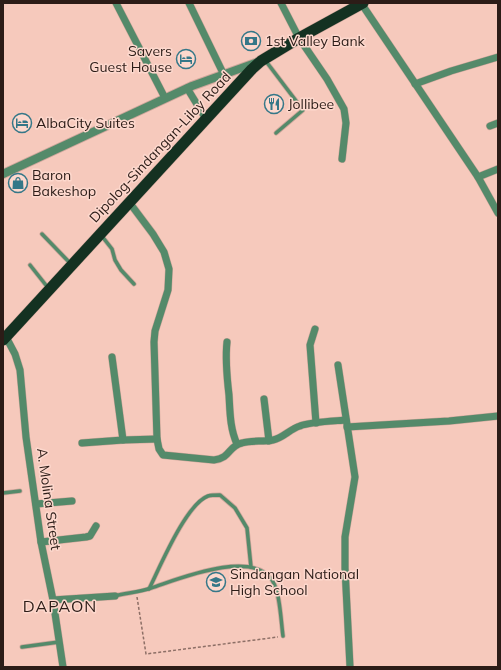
<svg xmlns="http://www.w3.org/2000/svg" width="501" height="670" viewBox="0 0 501 670" font-family="Mulish,sans-serif">
	<rect width="100%" height="100%" fill="#f6c9bc"/>
	<g fill="none" stroke-linecap="round" stroke-linejoin="round">
		<g stroke="#cea69b" stroke-width="5">
			<g id="service">
				<polyline points="265,60 303,110 276,133"/>
				<polyline points="42,234 70,263"/>
				<polyline points="101,235 112,249 115,260 121,270 134,284"/>
				<polyline points="30,265 49,289"/>
				<polyline points="3,493 20,491"/>
				<path d="M149 589C160 567 186 504 208 496 211 495 216 495 220 495L235 508 247 528 251 567"/>
				<path d="M115 596C127 593 140 592 151 588 179 579 251 549 272 580 280 591 281 622 283 636"/>
				<polyline points="22,647 59,642"/>
			</g>
		</g>
		<g stroke="#cea69b" stroke-width="8">
			<g id="minor">
				<polyline points="116,3 165,98"/>
				<polyline points="189,3 223,73"/>
				<polyline points="281,3 299,38 327,79 344,109 346,123 342,159"/>
				<polyline points="361,3 478,177 498,213"/>
				<polyline points="415,84 451,71 498,57"/>
				<polyline points="187,88 206,119"/>
				<polyline points="490,126 498,123"/>
				<polyline points="478,177 498,169"/>
				<path d="M129 202 153 234 164 252 169 269 168 290 155 331 154 342 157 439 159 449 163 455 214 460C231 458 228 446 242 443 252 440 262 442 273 440 283 438 290 429 300 426 309 422 335 421 346 420"/>
				<polyline points="315,329 310,345 316,423"/>
				<polyline points="6,337 15,354 20,370 26,437 41,542 53,600 63,667"/>
				<path d="M227 342C225 360 227 378 229 395 230 412 230 429 237 444"/>
				<polyline points="112,357 123,440 157,439"/>
				<polyline points="338,365 355,477 345,537 345,568 350,667"/>
				<polyline points="264,399 269,441"/>
				<polyline points="347,427 449,421 498,416"/>
				<polyline points="82,443 123,440"/>
				<polyline points="36,504 72,501"/>
				<polyline points="41,542 86,537 90,536 96,526"/>
				<polyline points="53,600 115,596"/>
			</g>
		</g>
		<g stroke="#cea69b" stroke-width="10">
			<polyline id="tertiary" points="3,174 192,86 258,62"/>
		</g>
		<g stroke="#cea69b" stroke-width="12">
			<polyline id="trunk" points="3,340 252,69 261,61 299,38 363,3"/>
		</g>
		<polyline stroke="#8d6f66" stroke-width="1.5" stroke-dasharray="3 2" stroke-linecap="butt" points="137,597 146,654 278,637"/>
		<use href="#service" stroke="#548a6a" stroke-width="3.5"/>
		<use href="#minor" stroke="#548a6a" stroke-width="7"/>
		<use href="#tertiary" stroke="#548a6a" stroke-width="8"/>
		<use href="#trunk" stroke="#143121" stroke-width="11"/>
	</g>
	<defs>
		<g id="bank-ring" transform="scale(1)"><circle r="9.5" fill="#fdd8cd" stroke="#357788" stroke-width="1.5"/><path d="M-6-4H6V4H-6ZM0-2.3a2.3 2.3 0 1 0 0 4.6a2.3 2.3 0 1 0 0-4.6Z" fill="#357788"/></g>
		<g id="hotel-ring" transform="scale(1)"><circle r="9.5" fill="#fdd8cd" stroke="#357788" stroke-width="1.5"/><path d="M-6-4.5h1.5V1H6V5H4.5V3h-9V5H-6ZM-4 0a1.8 1.8 0 1 1 3.6 0ZM.5 0V-2.5h3Q6-2.5 6 0Z" fill="#357788"/></g>
		<g id="restaurant-ring" transform="scale(1)"><circle r="9.5" fill="#fdd8cd" stroke="#357788" stroke-width="1.5"/><path d="M-5-6h1v4h1v-4h1v4h1v-4h1v5L-1.5 .5V6h-2V.5L-5-1ZM5-6V6H3V1.5H1.5Q1.5-4 5-6Z" fill="#357788"/></g>
		<g id="shop-ring" transform="scale(1)"><circle r="9.5" fill="#fdd8cd" stroke="#357788" stroke-width="1.5"/><path d="M-5-2.5h2.3a2.7 3.5 0 0 1 5.4 0H5L5.5 6h-11ZM-1.5-2.5h3a1.5 2.3 0 0 0-3 0Z" fill="#357788"/></g>
		<g id="school-ring" transform="scale(1)"><circle r="9.5" fill="#fdd8cd" stroke="#357788" stroke-width="1.5"/><path d="M0-5L7-2L0 1L-7-2ZM-4 1L0 2.5L4 1V4Q0 6-4 4Z" fill="#357788"/></g>
	</defs>
	<g fill-rule="evenodd">
		<use href="#bank-ring" x="251" y="41"/>
		<use href="#hotel-ring" x="186" y="59"/>
		<use href="#restaurant-ring" x="274" y="104"/>
		<use href="#hotel-ring" x="22" y="123"/>
		<use href="#shop-ring" x="18" y="183"/>
		<use href="#school-ring" x="216" y="582"/>
	</g>
	<g text-anchor="middle" stroke-width="3" stroke-linejoin="round" paint-order="stroke">
		<g font-size="14" fill="#2c1c17" stroke="#fdd8cd" text-anchor="start">
			<text x="265" y="46">1st Valley Bank</text>
			<text x="172" y="56" text-anchor="end">Savers<tspan x="172" dy="16">Guest House</tspan></text>
			<text x="288" y="109">Jollibee</text>
			<text x="36" y="128">AlbaCity Suites</text>
			<text x="32" y="180">Baron<tspan x="32" dy="16">Bakeshop</tspan></text>
			<text x="230" y="579">Sindangan National<tspan x="230" dy="16">High School</tspan></text>
		</g>
		<g font-size="14" fill="#2c1c17" stroke="#fdd8cd">
			<text transform="translate(160 147) rotate(-47)" y="5">Dipolog-Sindangan-Liloy Road</text>
			<text transform="translate(49 499) rotate(82)" y="5">A. Molina Street</text>
		</g>
		<g font-size="16" letter-spacing="1" fill="#2c1c17" stroke="#fdd8cd">
			<text x="60" y="612">DAPAON</text>
		</g>
	</g>
	<rect width="501" height="670" fill="none" stroke="#2c1c17" stroke-width="8"/>
</svg>
